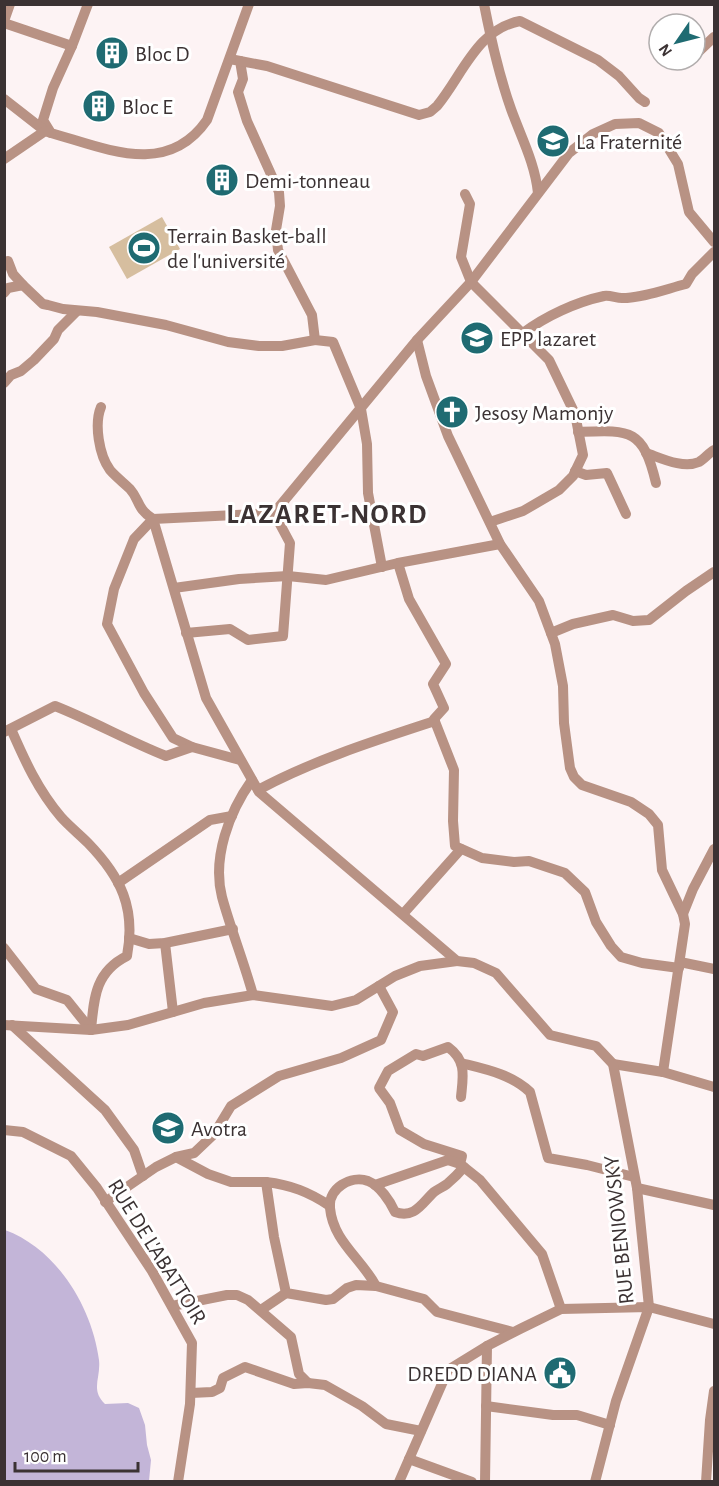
<svg xmlns="http://www.w3.org/2000/svg" width="719" height="1486" viewBox="0 0 719 1486" font-family="'Alegreya Sans',sans-serif">
	<rect width="100%" height="100%" fill="#fdf3f4"/>
	<polygon fill="#d6be9f" points="162,217 180,249 127,279 109,247"/>
	<path fill="#c3b5d8" d="M5 1230C57 1249 92 1307 99 1360 101 1379 90 1389 105 1404L128 1403 139 1408 145 1425 147 1445 151 1460 149 1481H5Z"/>
	<g fill="none" stroke-linecap="round" stroke-linejoin="round">
		<g stroke="#b89284" stroke-width="10">
			<path d="M484 4C491 40 499 75 511 109 521 137 535 163 538 193"/>
			<polyline points="4,21 10,4"/>
			<polyline points="4,23 72,46 88,4"/>
			<path d="M72 46 53 88 43 120 51 133C105 148 167 178 207 120L249 4"/>
			<polyline points="695,55 714,37"/>
			<polyline points="230,59 240,61 243,79 238,92 247,121 279,192 280,206 276,230 278,250 312,315 315,340 333,342 361,409 367,444 368,493 382,567"/>
			<path d="M240 61 267 66 419 115 430 112 437 106C462 76 477 29 520 21L598 60 619 76 639 98 645 102"/>
			<polyline points="4,99 45,131"/>
			<polyline points="4,159 45,131 51,133"/>
			<polyline points="465,194 470,204 461,257 471,282 549,360 575,414 583,455 573,476 559,490 523,511 490,522"/>
			<polyline points="8,261 13,274 23,285"/>
			<polyline points="4,293 8,288 23,285 43,304 48,305 63,309 97,312 166,325 228,342 259,346 282,346 315,340"/>
			<path d="M523 333C546 316 576 302 604 296 610 295 616 298 622 298 643 298 666 289 686 284L692 274 714 252"/>
			<polyline points="417,340 426,376 448,436 500,544 539,601 555,644 563,686 564,723 570,768 574,777 582,785 631,802 649,814 658,825 662,870 683,914 685,924 663,1072"/>
			<polyline points="4,383 11,375 21,371 34,360 54,339 58,330 77,311"/>
			<path d="M101 407C94 424 99 455 110 470 116 477 124 483 130 489 140 500 136 508 153 519L134 539 114 589 107 624 144 693 173 738 192 747 240 760"/>
			<path d="M578 432C630 430 643 428 656 483"/>
			<path d="M646 453C661 458 683 469 699 462 704 459 709 453 714 450"/>
			<polyline points="575,471 586,475 607,473 626,514"/>
			<polyline points="398,563 409,599 446,664 433,684 444,708 434,719 454,770 453,821 455,846 482,858 514,862 529,861 565,873 585,892 596,922 611,946 621,957 642,963 679,968"/>
			<polyline points="174,588 239,579 288,576 326,580 398,563 500,544"/>
			<polyline points="186,633 230,629 248,640 283,636 290,543 274,513"/>
			<polyline points="551,633 573,624 613,615 633,621 649,620 686,591 714,572"/>
			<path d="M11 729C25 761 38 790 61 817 69 826 79 834 88 843 121 877 136 908 127 956 95 972 94 998 91 1030"/>
			<path d="M4 732 55 706C93 721 128 741 166 756L192 747"/>
			<path d="M252 780C229 812 212 858 222 897 231 930 244 962 253 995"/>
			<path d="M258 790C314 760 374 741 435 721"/>
			<polyline points="118,883 210,820 232,816"/>
			<polyline points="403,914 461,849"/>
			<polyline points="683,914 693,889 714,849"/>
			<polyline points="129,938 149,944 165,943 233,929"/>
			<polyline points="165,943 173,1012"/>
			<polyline points="4,948 36,989 67,1000 91,1030"/>
			<polyline points="680,962 714,969"/>
			<polyline points="4,1025 91,1030 128,1025 204,1003 253,995 332,1006 356,1000 395,976 420,966 457,961"/>
			<polyline points="12,1025 105,1110 134,1150 143,1176"/>
			<path d="M461 1063C485 1069 511 1074 530 1092L548 1158 587 1165 634 1177"/>
			<polyline points="613,1064 663,1072 714,1087"/>
			<polyline points="4,1130 23,1132 71,1156 97,1188 152,1271 192,1343 190,1404 178,1482"/>
			<polyline points="176,1157 208,1174 231,1182 266,1182 274,1237 286,1293 326,1300 333,1299 347,1288 356,1285 376,1286 424,1299 437,1312 513,1332"/>
			<path d="M460 1164 462 1156 424 1144 400 1130 390 1103 379 1088 388 1071 416 1054 423 1056 448 1047C467 1061 463 1076 461 1097"/>
			<path d="M266 1182C291 1185 309 1192 330 1206"/>
			<polyline points="375,1185 448,1160 460,1164 480,1180 542,1254 561,1309"/>
			<polyline points="637,1188 714,1205"/>
			<polyline points="105,1202 156,1167 176,1157 194,1153 214,1134 231,1106 279,1076 341,1058 381,1040 393,1012 379,986"/>
			<path d="M376 1286C361 1258 333 1241 330 1208 328 1188 351 1175 368 1181 380 1186 390 1201 395 1212 415 1219 422 1203 434 1192 438 1189 443 1187 447 1184 453 1179 459 1173 464 1167"/>
			<polyline points="172,1306 227,1295 237,1295 248,1300 291,1337 299,1374 308,1383"/>
			<polyline points="261,1310 286,1293"/>
			<polyline points="191,1393 212,1392 220,1388 223,1378 245,1367 294,1384 308,1383 325,1385 362,1406 386,1424 421,1431"/>
			<polyline points="486,1406 553,1415 577,1415 610,1425"/>
			<polyline points="409,1459 472,1482"/>
			<polyline points="399,1482 448,1370 487,1346 520,1329 561,1309 649,1307 714,1324"/>
			<polyline points="485,1482 487,1346"/>
			<polyline points="595,1482 616,1401 649,1307 637,1188 613,1064 596,1046 550,1035 496,973 474,963 457,961 259,792 206,698 153,519 274,513 417,340 471,282 569,153 593,134 615,124 639,123 659,133 678,164 689,212 714,242"/>
			<polyline points="706,1482 710,1420 714,1391"/>
		</g>
	</g>
	<defs>
		<g id="building-disc" transform="scale(1.725)"><circle r="9.5" fill="#1f6b72" stroke="#fff"/><path d="M-4-6H4V6H1V3H-1V6H-4ZM-2.5-4.3h1.7v1.8h-1.7ZM.8-4.3h1.7v1.8H.8ZM-2.5-1h1.7V.8h-1.7ZM.8-1h1.7V.8H.8Z" fill="#fff"/></g>
		<g id="school-disc" transform="scale(1.725)"><circle r="9.5" fill="#1f6b72" stroke="#fff"/><path d="M0-5L7-2L0 1L-7-2ZM-4 1L0 2.5L4 1V4Q0 6-4 4Z" fill="#fff"/></g>
		<g id="stadium-disc" transform="scale(1.725)"><circle r="9.5" fill="#1f6b72" stroke="#fff"/><path d="M0-5a6.5 5 0 1 0 0 10a6.5 5 0 1 0 0-10ZM-3.5-1.8h7v3.6h-7Z" fill="#fff"/></g>
		<g id="church-disc" transform="scale(1.725)"><circle r="9.5" fill="#1f6b72" stroke="#fff"/><path d="M-1.2-6h2.4v3.5h3.3v2.4h-3.3V6h-2.4V-.1h-3.3v-2.4h3.3Z" fill="#fff"/></g>
		<g id="university-disc" transform="scale(1.725)"><circle r="9.5" fill="#1f6b72" stroke="#fff"/><path d="M0-5L7-2L0 1L-7-2ZM-4 1L0 2.5L4 1V4Q0 6-4 4Z" fill="#fff"/></g>
		<g id="civic-disc" transform="scale(1.725)"><circle r="9.5" fill="#1f6b72" stroke="#fff"/><path d="M-.6-6.5H3V-4.5H.6V-3L4-1V1h2V6H-6V1h2V-1L-.6-3ZM-1.2 2.5V6h2.4V2.5Z" fill="#fff"/></g>
	</defs>
	<g fill-rule="evenodd">
		<use href="#building-disc" x="112" y="53"/>
		<use href="#building-disc" x="99" y="106"/>
		<use href="#school-disc" x="553" y="141"/>
		<use href="#building-disc" x="222" y="180"/>
		<use href="#stadium-disc" x="144" y="248"/>
		<use href="#school-disc" x="477" y="338"/>
		<use href="#church-disc" x="452" y="412"/>
		<use href="#university-disc" x="168" y="1128"/>
		<use href="#civic-disc" x="560" y="1373"/>
	</g>
	<g text-anchor="middle" stroke-width="6" stroke-linejoin="round" paint-order="stroke">
		<g font-size="22" fill="#3b3233" stroke="#fff" text-anchor="start">
			<text x="135" y="61">Bloc D</text>
			<text x="122" y="114">Bloc E</text>
			<text x="576" y="149">La Fraternité</text>
			<text x="245" y="188">Demi-tonneau</text>
			<text x="167" y="243">Terrain Basket-ball<tspan x="167" dy="25">de l'université</tspan></text>
			<text x="500" y="346">EPP lazaret</text>
			<text x="475" y="420">Jesosy Mamonjy</text>
			<text x="191" y="1136">Avotra</text>
			<text x="537" y="1381" text-anchor="end">DREDD DIANA</text>
		</g>
		<g font-size="22" fill="#3b3233" stroke="#fff">
			<text transform="translate(618 1230) rotate(-96)" y="8">RUE BENIOWSKY</text>
			<text transform="translate(158 1251) rotate(58)" y="8">RUE DE L'ABATTOIR</text>
		</g>
		<g font-size="28" font-weight="bold" letter-spacing="1.5" fill="#3b3233" stroke="#fff">
			<text x="327" y="523">LAZARET-NORD</text>
		</g>
	</g>
	<rect width="719" height="1486" fill="none" stroke="#3b3233" stroke-width="12"/>
	<g transform="translate(677 42) rotate(235)"><circle r="28" fill="#ffffff" stroke="#b1adad" stroke-width="1.5"/>
	<path d="M0-4.5L10 22L0 15L-10 22Z" fill="#1f6b72"/>
	<text y="-9" font-size="16" font-weight="bold" text-anchor="middle" fill="#3b3233">N</text>
	</g>
	<path d="M15 1462v9h123v-9" fill="none" stroke="#3b3233" stroke-width="3"/>
	<text x="24" y="1462" font-size="18" fill="#3b3233" stroke="#ffffff" stroke-width="4.5" paint-order="stroke">100 m</text>
</svg>
